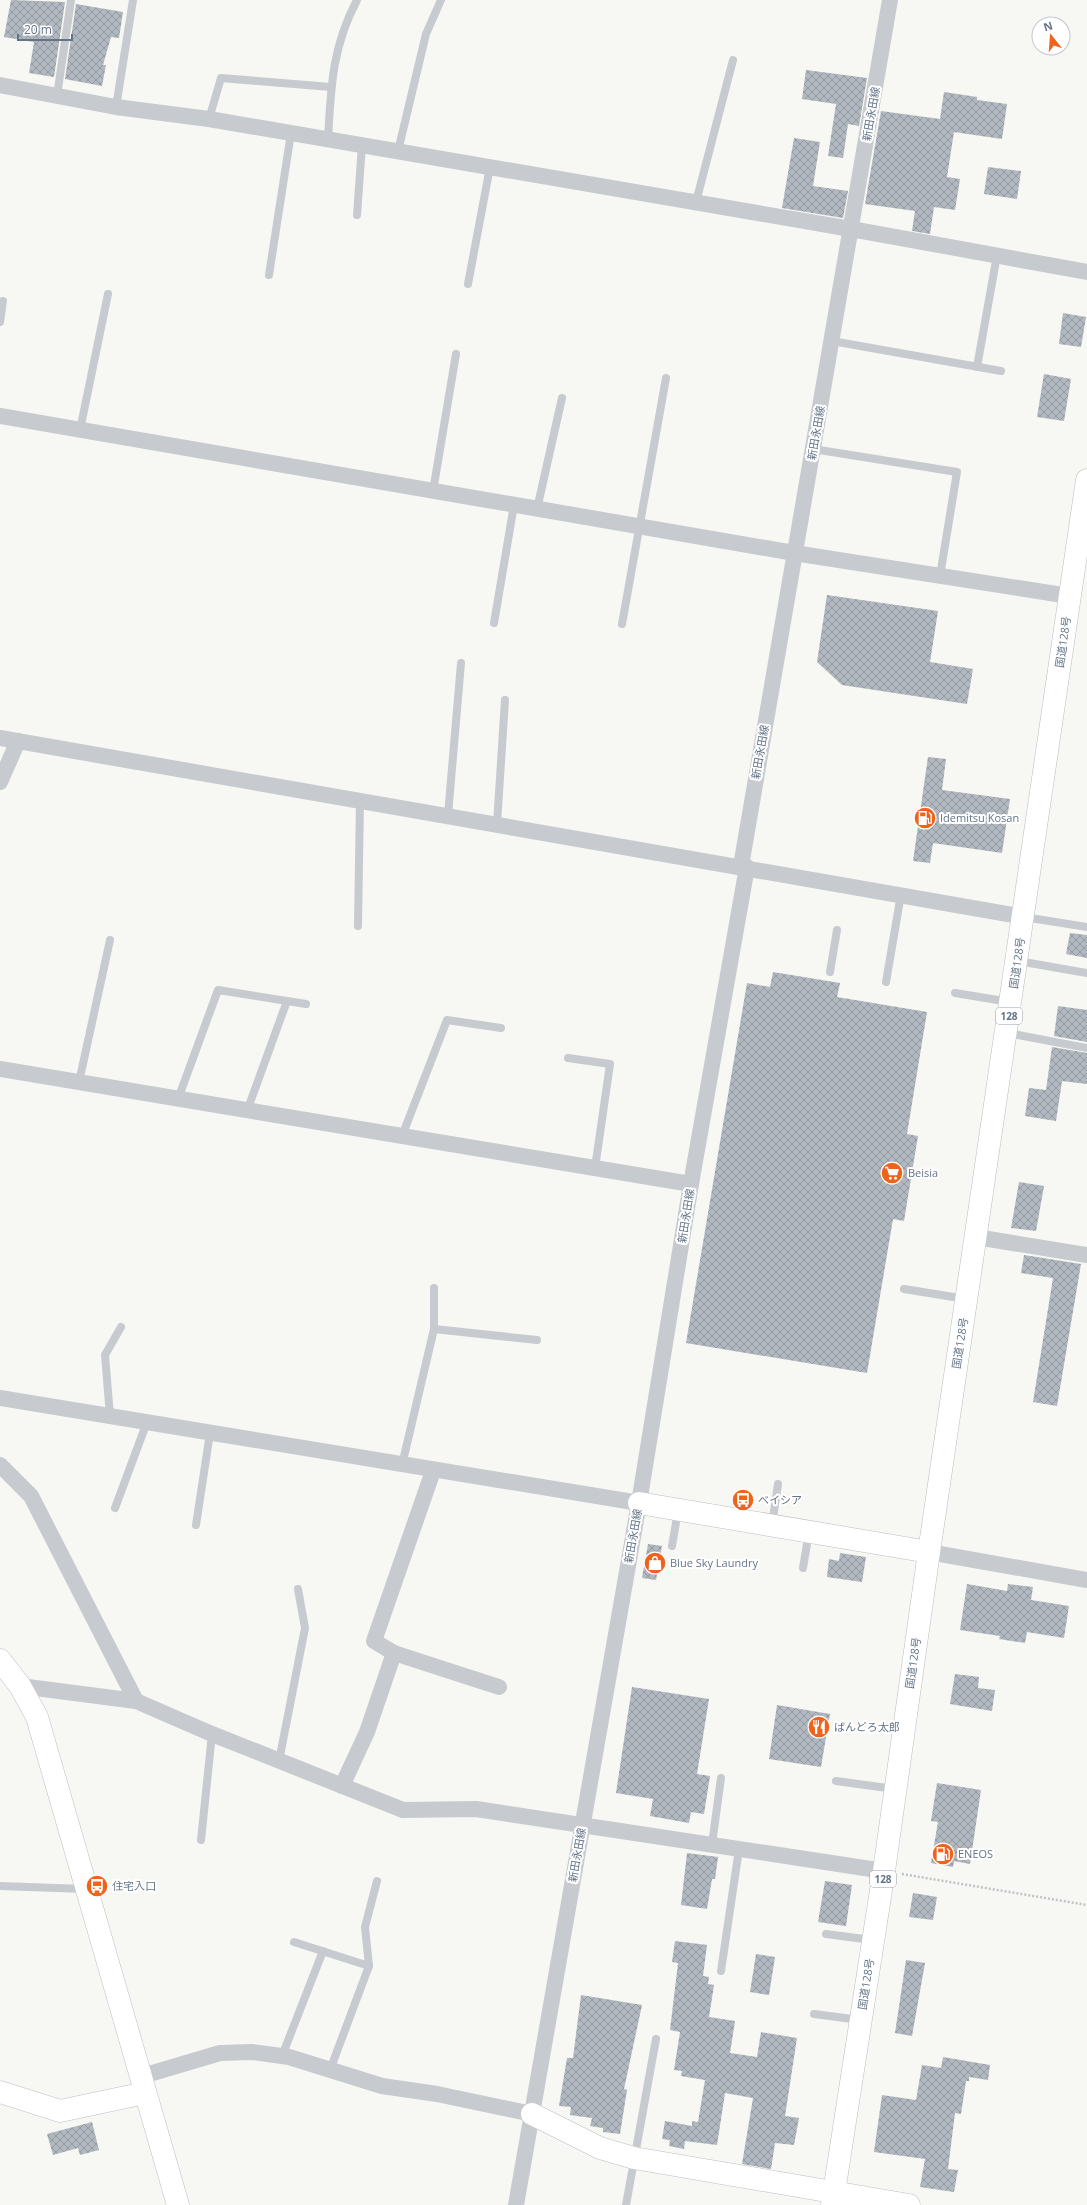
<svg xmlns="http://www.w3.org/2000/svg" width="1087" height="2205" viewBox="0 0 1087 2205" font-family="'Open Sans','Noto Sans JP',sans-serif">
	<defs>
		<pattern id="building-cross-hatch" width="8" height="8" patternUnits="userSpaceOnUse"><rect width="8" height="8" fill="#b1b8bf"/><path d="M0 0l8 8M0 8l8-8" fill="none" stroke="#949aa1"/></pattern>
	</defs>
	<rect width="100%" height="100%" fill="#f7f8f4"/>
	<g fill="url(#building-cross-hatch)">
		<polygon points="11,0 65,2 54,77 29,73 34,42 4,37"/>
		<polygon points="76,4 123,12 119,38 111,37 103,65 106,65 102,86 65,79"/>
		<polygon points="806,70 867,78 859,126 848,124 843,158 828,156 836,104 802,99"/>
		<polygon points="944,92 977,97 977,100 1007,104 1002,139 954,132 947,177 960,179 955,210 934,207 930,234 912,231 915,211 865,204 881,111 940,119"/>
		<polygon points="794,138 820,142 813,186 848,191 843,218 782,208"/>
		<polygon points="988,167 1021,171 1017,199 984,194"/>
		<polygon points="1063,313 1086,317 1081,347 1059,344"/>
		<polygon points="1044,374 1071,379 1064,421 1037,417"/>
		<polygon points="827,595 938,611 930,662 973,669 967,704 842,685 817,662"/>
		<polygon points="928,757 946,759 942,790 1010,799 1002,853 933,843 930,863 913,861"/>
		<polygon points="1070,933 1087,935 1087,958 1066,954"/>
		<polygon points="773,972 840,983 837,997 927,1012 907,1134 918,1136 904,1221 893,1219 867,1373 686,1343 747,983 770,987"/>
		<polygon points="1058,1006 1087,1010 1087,1042 1054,1036"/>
		<polygon points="1052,1047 1087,1053 1087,1084 1062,1081 1056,1121 1025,1116 1029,1088 1046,1090"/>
		<polygon points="1019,1182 1044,1186 1036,1231 1011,1228"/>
		<polygon points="1024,1255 1081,1264 1057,1406 1033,1402 1053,1278 1021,1273"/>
		<polygon points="648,1544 662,1546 656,1580 642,1578"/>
		<polygon points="840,1553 866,1557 862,1582 827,1577 829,1559 839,1561"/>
		<polygon points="967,1584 1007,1591 1008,1584 1033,1587 1031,1600 1069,1606 1064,1638 1027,1632 1025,1643 999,1639 1000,1636 960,1630"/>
		<polygon points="955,1674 979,1677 978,1688 995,1690 992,1711 950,1704"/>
		<polygon points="632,1687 709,1699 697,1774 710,1776 704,1814 691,1812 689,1823 650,1816 653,1799 616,1793"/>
		<polygon points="777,1705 830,1714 821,1767 769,1759"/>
		<polygon points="937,1783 981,1790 970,1864 954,1861 953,1867 931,1863 938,1822 931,1821"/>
		<polygon points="687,1853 718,1857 715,1879 712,1879 707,1909 681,1905"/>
		<polygon points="825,1881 852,1885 846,1926 818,1922"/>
		<polygon points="913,1893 937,1897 933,1920 909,1917"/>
		<polygon points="675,1941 707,1945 703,1976 709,1977 708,1984 714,1985 709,2017 735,2021 730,2053 757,2057 761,2032 797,2038 785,2116 799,2118 794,2145 775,2143 771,2169 742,2164 753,2098 725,2093 717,2145 685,2141 684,2149 669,2146 670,2140 662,2139 665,2121 692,2126 692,2121 698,2122 705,2080 681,2076 682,2071 674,2070 680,2032 670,2030 678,1963 672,1962"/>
		<polygon points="756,1954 775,1957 769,1995 750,1992"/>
		<polygon points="906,1960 925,1963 912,2036 895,2033"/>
		<polygon points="581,1995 642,2005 624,2089 627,2090 620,2134 603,2132 603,2128 590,2126 592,2118 570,2115 571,2107 559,2106 567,2058 573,2058"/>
		<polygon points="943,2057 990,2065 988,2080 969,2077 969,2081 966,2081 961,2114 955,2113 948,2169 958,2170 954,2192 920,2187 925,2159 874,2152 882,2095 916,2100 922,2065 941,2068"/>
		<polygon points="92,2122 99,2150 80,2155 78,2148 53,2155 47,2134"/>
	</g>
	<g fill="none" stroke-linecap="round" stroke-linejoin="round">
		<g stroke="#bbbfc5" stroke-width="23">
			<g id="secondary">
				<polyline points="639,1503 929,1552"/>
				<polyline points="0,1660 20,1686 37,1717 178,2205"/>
				<polyline points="0,2092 60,2111 145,2093"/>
				<polyline points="532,2114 600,2148 634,2158 909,2205"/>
			</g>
		</g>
		<g stroke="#b9bcc0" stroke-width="23">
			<polyline id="highway" points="832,2205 884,1871 929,1552 1087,480"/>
		</g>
		<polyline stroke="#c0c2c5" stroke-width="2.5" stroke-dasharray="2 2" stroke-linecap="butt" points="902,1874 1087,1905"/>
		<g stroke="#c7cace" stroke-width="8">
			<polyline points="57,96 71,0"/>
			<polyline points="116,107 133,0"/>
			<polyline points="209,119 221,78 331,87"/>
			<path d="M328 139C331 87 332 47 357 0"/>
			<polyline points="398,151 426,34 441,0"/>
			<polyline points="696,202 733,60"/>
			<polyline points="357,215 362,145"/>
			<polyline points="269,275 291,133"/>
			<polyline points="468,284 490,167"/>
			<polyline points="0,322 3,301"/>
			<polyline points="832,341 1001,371"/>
			<polyline points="977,367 997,255"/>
			<polyline points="80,430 108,294"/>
			<polyline points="813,449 957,472 940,576"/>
			<polyline points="433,491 456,354"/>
			<polyline points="537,509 562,398"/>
			<polyline points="494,623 514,505"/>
			<polyline points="622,624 666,378"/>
			<polyline points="448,815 461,663"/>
			<polyline points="497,824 505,700"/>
			<polyline points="1024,917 1087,927"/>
			<polyline points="358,926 360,800"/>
			<polyline points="1018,961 1087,973"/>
			<polyline points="830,972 837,930"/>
			<polyline points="886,982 901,894"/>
			<polyline points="955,993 1010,1002"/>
			<polyline points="1007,1033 1087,1048"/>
			<polyline points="568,1058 610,1064 595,1168"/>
			<polyline points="79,1082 110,940"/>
			<polyline points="178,1099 218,990 306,1004"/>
			<polyline points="247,1111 287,1001"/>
			<polyline points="402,1136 447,1020 501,1028"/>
			<polyline points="904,1289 966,1299"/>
			<polyline points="434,1329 537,1340"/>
			<polyline points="110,1416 105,1355 121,1327"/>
			<polyline points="402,1465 434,1329 434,1288"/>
			<polyline points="115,1508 147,1422"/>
			<polyline points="196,1525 210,1433"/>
			<polyline points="772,1525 778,1484"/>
			<polyline points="672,1546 678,1511"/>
			<polyline points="803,1568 809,1532"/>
			<polyline points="279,1761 305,1628 298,1589"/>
			<polyline points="836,1781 895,1789"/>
			<polyline points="201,1840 212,1734"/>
			<polyline points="712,1844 721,1778"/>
			<polyline points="0,1886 85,1889"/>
			<polyline points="826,1934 872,1940"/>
			<polyline points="294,1942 369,1966"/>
			<polyline points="721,1971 739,1849"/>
			<polyline points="814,2014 860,2020"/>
			<polyline points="282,2056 323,1951"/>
			<polyline points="330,2070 369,1966 365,1927 377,1881"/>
			<polyline points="626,2205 656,2039"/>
		</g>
		<g stroke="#c7cace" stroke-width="16">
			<polyline points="0,85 116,107 209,119 851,229 1087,272"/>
			<polyline points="0,416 794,553 1069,596"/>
			<polyline points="0,738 1024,917"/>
			<polyline points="0,782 18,741"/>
			<polyline points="741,866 890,0"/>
			<polyline points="0,1069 691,1184"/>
			<polyline points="976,1237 1087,1255"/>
			<polyline points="0,1398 639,1503"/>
			<polyline points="0,1465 31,1496 136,1701"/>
			<polyline points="433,1471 374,1641 394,1653 499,1687"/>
			<polyline points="929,1552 1087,1580"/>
			<polyline points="20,1686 136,1701 212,1734 403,1810 476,1809 884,1871"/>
			<polyline points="342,1786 367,1732 394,1653"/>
			<polyline points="139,2077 220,2053 252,2052 289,2057 382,2086 437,2094 532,2114"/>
			<polyline points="516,2205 639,1503 691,1184 747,867"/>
		</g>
		<use href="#secondary" stroke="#fff" stroke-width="22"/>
		<use href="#highway" stroke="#fff" stroke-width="22"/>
	</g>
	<defs>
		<g id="fuel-disc" transform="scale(1.15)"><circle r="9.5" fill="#ef631d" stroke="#fff"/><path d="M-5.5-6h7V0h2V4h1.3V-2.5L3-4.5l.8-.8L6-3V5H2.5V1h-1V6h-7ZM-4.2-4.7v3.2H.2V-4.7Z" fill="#fff"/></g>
		<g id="supermarket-disc" transform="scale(1.15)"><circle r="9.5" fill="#ef631d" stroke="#fff"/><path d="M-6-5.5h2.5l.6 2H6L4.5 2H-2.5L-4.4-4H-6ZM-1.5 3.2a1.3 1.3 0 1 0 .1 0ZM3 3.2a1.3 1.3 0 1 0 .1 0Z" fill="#fff"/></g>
		<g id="bus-disc" transform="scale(1.15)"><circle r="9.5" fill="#ef631d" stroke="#fff"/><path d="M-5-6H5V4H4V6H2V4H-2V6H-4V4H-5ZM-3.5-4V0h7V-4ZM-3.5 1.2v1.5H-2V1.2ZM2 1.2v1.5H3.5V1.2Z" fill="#fff"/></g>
		<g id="shop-disc" transform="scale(1.15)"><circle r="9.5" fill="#ef631d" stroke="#fff"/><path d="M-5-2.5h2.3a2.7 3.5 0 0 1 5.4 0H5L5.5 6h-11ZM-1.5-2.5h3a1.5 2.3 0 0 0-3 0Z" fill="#fff"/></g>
		<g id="restaurant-disc" transform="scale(1.15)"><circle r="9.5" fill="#ef631d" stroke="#fff"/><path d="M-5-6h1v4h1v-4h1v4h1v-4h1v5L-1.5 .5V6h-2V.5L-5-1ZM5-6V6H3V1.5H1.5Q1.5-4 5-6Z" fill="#fff"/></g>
	</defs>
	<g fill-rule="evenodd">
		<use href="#fuel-disc" x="925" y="818"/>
		<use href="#supermarket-disc" x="892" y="1173"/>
		<use href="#bus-disc" x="743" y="1500"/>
		<use href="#shop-disc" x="655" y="1563"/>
		<use href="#restaurant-disc" x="819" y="1727"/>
		<use href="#fuel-disc" x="943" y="1854"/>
		<use href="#bus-disc" x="97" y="1886"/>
	</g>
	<g text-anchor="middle" stroke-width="4" stroke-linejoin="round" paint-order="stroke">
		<g fill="#fff" stroke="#929eac" stroke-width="1">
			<rect x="996" y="1008" width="26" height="16" rx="3"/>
			<rect x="870" y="1871" width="26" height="16" rx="3"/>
		</g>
		<g font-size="10" font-weight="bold" fill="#647488">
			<text x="1009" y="1020">128</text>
			<text x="883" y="1883">128</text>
		</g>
		<g font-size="11" fill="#647488" stroke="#fff">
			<text transform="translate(871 114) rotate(-80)" y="4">新田永田線</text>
			<text transform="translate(816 433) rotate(-80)" y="4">新田永田線</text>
			<text transform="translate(1063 642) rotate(-82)" y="4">国道128号</text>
			<text transform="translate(760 752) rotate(-80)" y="4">新田永田線</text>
			<text transform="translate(1017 963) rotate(-82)" y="4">国道128号</text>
			<text transform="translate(686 1216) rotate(-81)" y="4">新田永田線</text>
			<text transform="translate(960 1343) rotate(-81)" y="4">国道128号</text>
			<text transform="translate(633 1536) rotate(-80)" y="4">新田永田線</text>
			<text transform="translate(913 1663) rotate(-82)" y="4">国道128号</text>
			<text transform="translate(577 1855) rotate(-80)" y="4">新田永田線</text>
			<text transform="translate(866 1984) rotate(-81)" y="4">国道128号</text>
		</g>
		<g font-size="11" fill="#647488" stroke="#fff" text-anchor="start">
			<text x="940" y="822">Idemitsu Kosan</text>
			<text x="908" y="1177">Beisia</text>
			<text x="758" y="1504">ベイシア</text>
			<text x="670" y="1567">Blue Sky Laundry</text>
			<text x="834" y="1731">ばんどろ太郎</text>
			<text x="958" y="1858">ENEOS</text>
			<text x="112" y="1890">住宅入口</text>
		</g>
	</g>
	<g transform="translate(1051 36) rotate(343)"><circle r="19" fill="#ffffff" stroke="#c1c7cf"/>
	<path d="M0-3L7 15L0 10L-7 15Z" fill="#ef631d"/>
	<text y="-6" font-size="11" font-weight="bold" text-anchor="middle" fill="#647488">N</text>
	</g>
	<path d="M18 34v6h54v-6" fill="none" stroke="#647488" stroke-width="2"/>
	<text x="24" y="34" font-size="12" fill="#647488" stroke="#ffffff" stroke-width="3" paint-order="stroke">20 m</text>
</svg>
